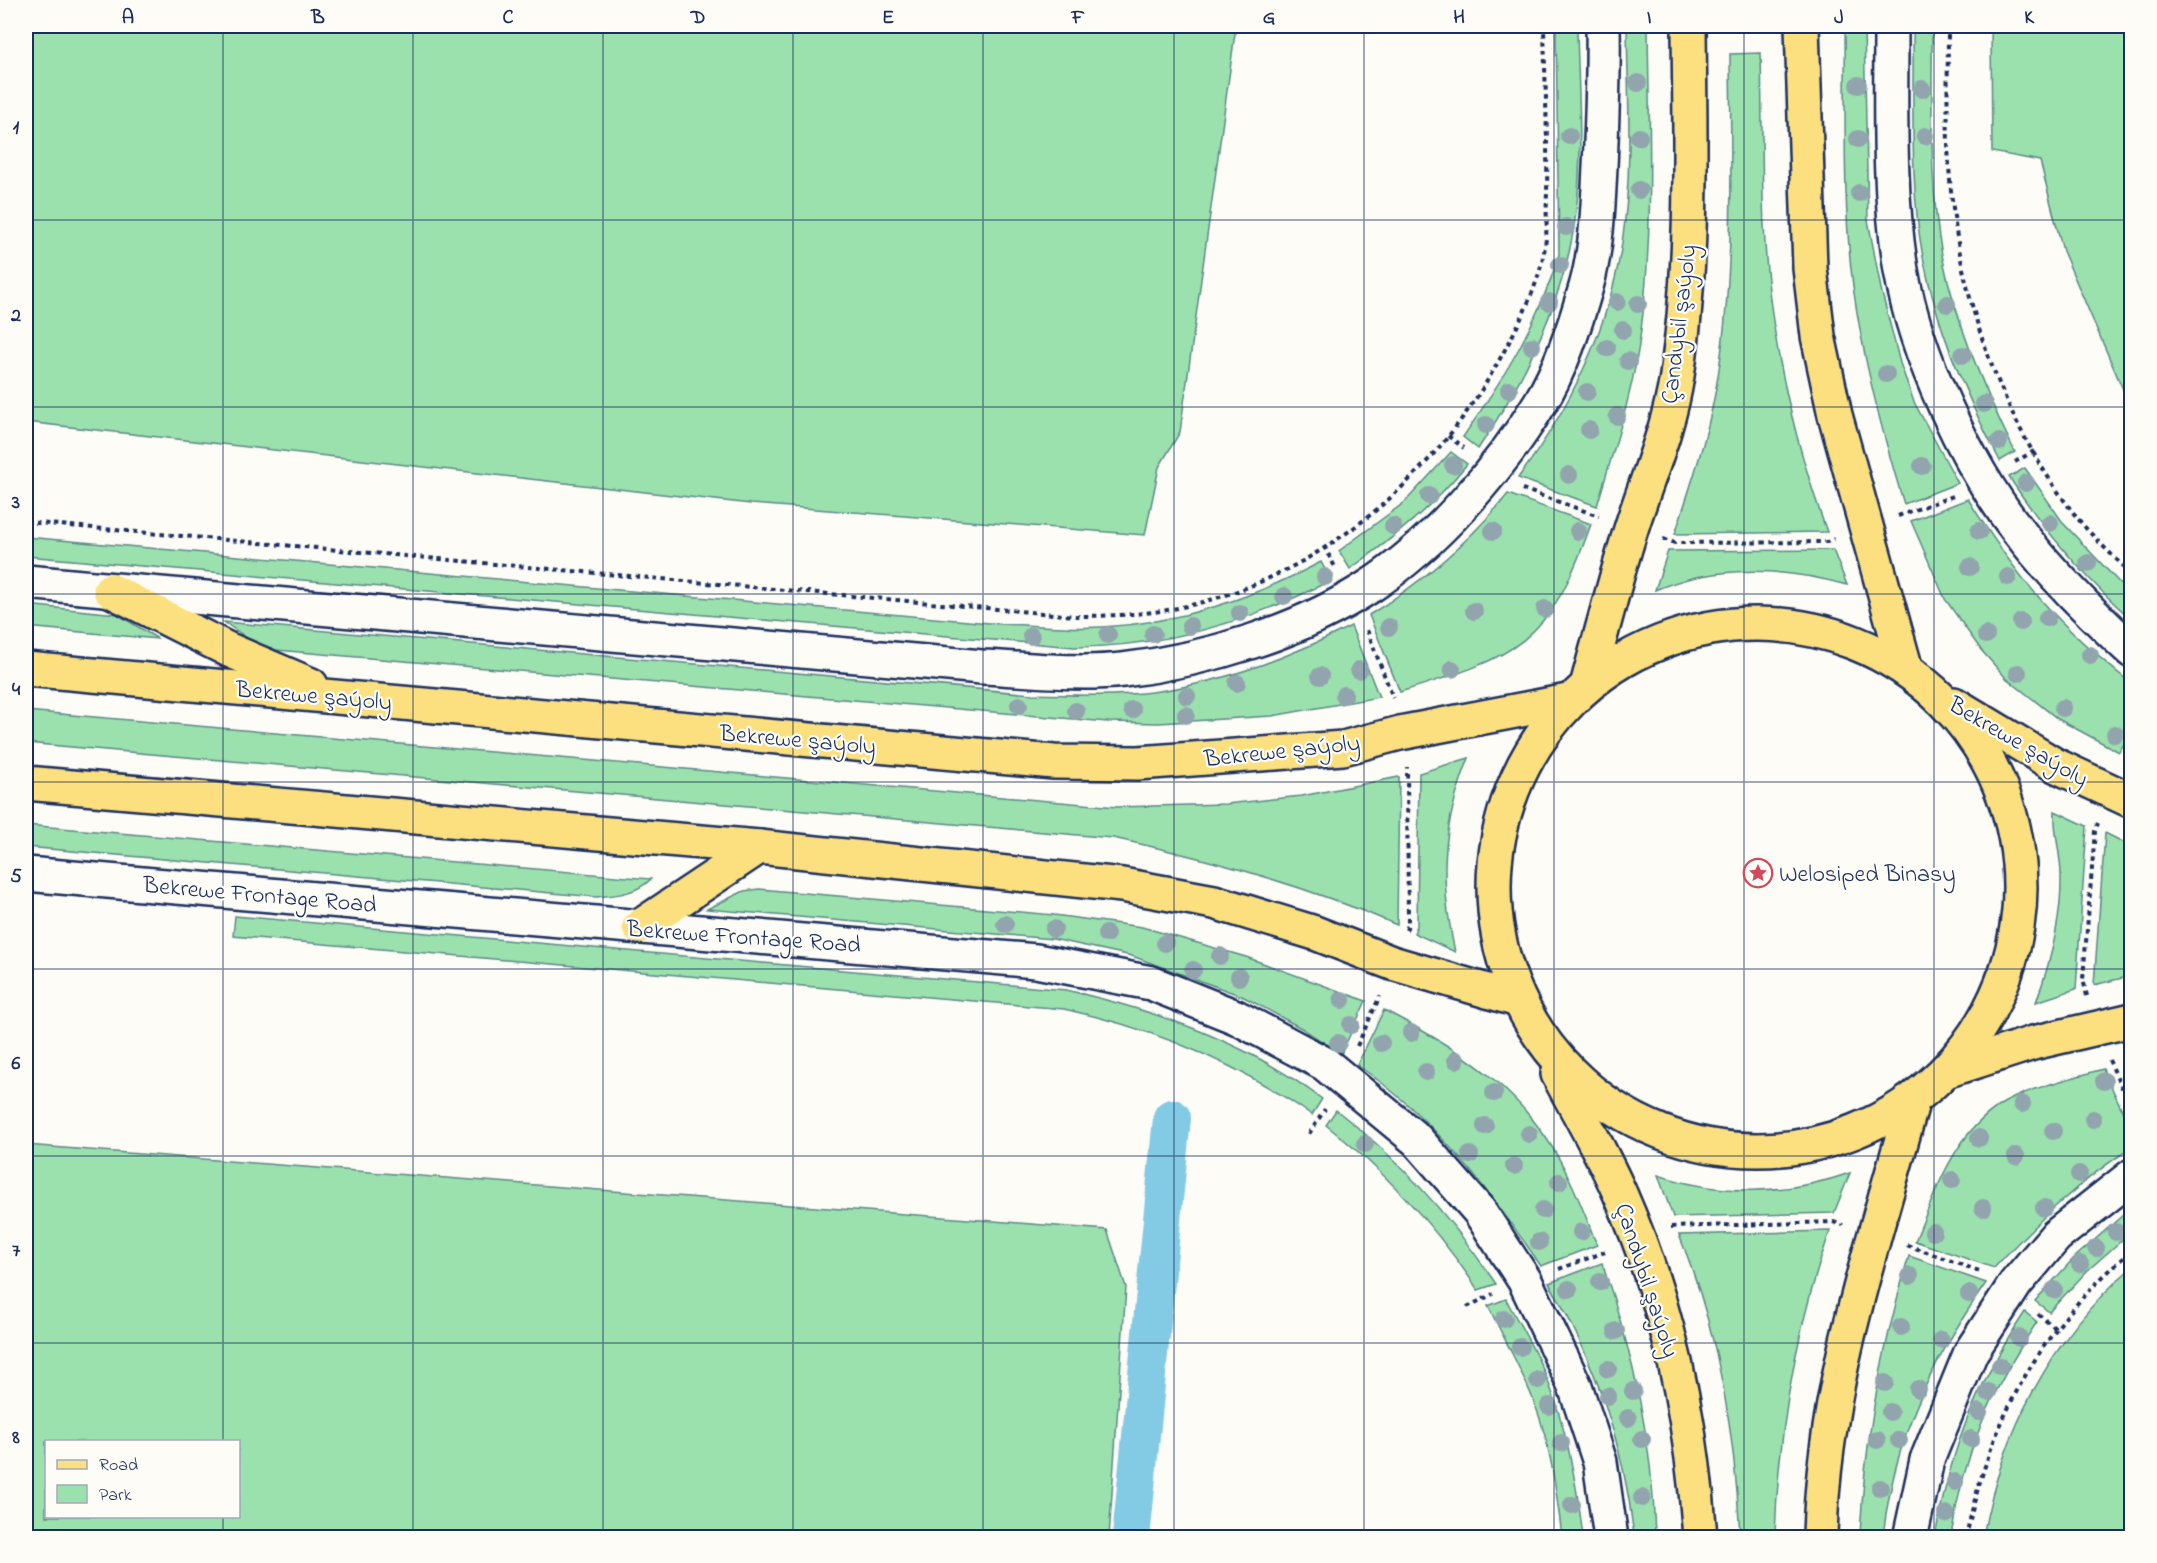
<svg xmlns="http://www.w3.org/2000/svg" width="2157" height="1563" viewBox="0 0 2157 1563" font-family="'Indie Flower',sans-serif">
	<rect width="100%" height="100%" fill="#fdfcf7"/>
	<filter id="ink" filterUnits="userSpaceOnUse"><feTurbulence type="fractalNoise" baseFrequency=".0167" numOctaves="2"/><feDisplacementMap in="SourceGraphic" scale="12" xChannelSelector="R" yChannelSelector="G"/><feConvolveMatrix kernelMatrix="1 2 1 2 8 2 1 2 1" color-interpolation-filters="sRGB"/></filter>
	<g filter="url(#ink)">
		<g fill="#9be1ae" stroke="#5b8886" stroke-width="1.5" fill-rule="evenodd">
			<polygon points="26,26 1236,26 1180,432 1159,467 1145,535 751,504 26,422"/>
			<path d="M1556 26H1577C1578 98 1586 176 1570 248 1554 321 1519 388 1478 449L1463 437C1503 379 1539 322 1559 254Z"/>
			<path d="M1627 26H1648C1649 126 1654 229 1641 330 1634 390 1614 448 1597 506L1518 478C1569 410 1609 329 1622 243 1633 172 1628 98 1627 26Z"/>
			<path d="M1845 26H1864L1868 220 1881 289 1900 363 1914 402 1958 483 1904 504C1882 433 1863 360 1853 286 1842 201 1846 111 1845 26Z"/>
			<path d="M1913 26H1932C1933 100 1928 182 1942 255 1956 323 1984 390 2015 452L2000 461C1966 397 1937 328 1923 257 1909 184 1914 100 1913 26Z"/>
			<polygon points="1991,26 2131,26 2131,408 2063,251 2040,161 1992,152"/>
			<path d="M1761 53C1763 135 1760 218 1770 299 1780 378 1800 457 1827 532L1675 534C1690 488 1706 441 1715 394 1735 282 1731 168 1730 54Z"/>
			<path d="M1451 452 1467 464C1433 506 1394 538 1350 569L1339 551 1405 502Z"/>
			<path d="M2025 468 2064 524 2131 595V619C2084 577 2044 530 2009 477Z"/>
			<path d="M1508 494 1591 524C1549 645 1517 656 1400 692L1369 615C1421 583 1470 541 1508 494Z"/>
			<path d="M1968 499C2016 577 2059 627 2131 683V733L2119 752 2058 719 2006 678 1981 650 1945 599 1911 521Z"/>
			<path d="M26 537 1001 624C1035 625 1069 629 1102 627 1181 623 1252 598 1321 562L1331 580C1250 622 1166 647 1074 647L26 556Z"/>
			<path d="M1833 550 1847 585C1785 568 1715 564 1655 590L1668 551Z"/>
			<polygon points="26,605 117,614 158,639 26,627"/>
			<path d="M224 622 1032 694C1072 695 1112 697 1152 692 1222 683 1288 658 1351 626L1379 697 1272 716 1159 723 1108 722 276 650 253 642Z"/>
			<path d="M26 711 1117 807 1226 804 1302 796 1399 777 1397 925C1305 885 1211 859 1113 838L26 743Z"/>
			<path d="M1469 758C1441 829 1439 878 1455 952L1414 933 1417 926 1419 773Z"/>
			<path d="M2055 811 2087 826 2076 989 2036 1002C2051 961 2062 918 2061 875 2061 854 2053 831 2055 811Z"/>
			<path d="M26 825 651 879C636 894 616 895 597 897L26 847Z"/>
			<polygon points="2105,833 2131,846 2131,976 2094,985"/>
			<polygon points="759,889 1054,915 1142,927 1246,957 1366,1001 1341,1054 1303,1029 1242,996 1132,956 1053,939 707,909 744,891"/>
			<path d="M235 916 1066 990C1157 1011 1247 1042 1322 1099L1312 1115C1236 1062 1155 1029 1064 1009L233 936Z"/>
			<path d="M1384 1010C1464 1051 1529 1093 1569 1178 1580 1200 1588 1223 1597 1245L1541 1266C1490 1191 1434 1117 1357 1065Z"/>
			<path d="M2103 1069 2131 1129V1148C2079 1181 2036 1223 1994 1268L1915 1241C1937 1189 1956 1126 2011 1099 2040 1085 2073 1078 2103 1069Z"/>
			<path d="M1336 1110C1400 1159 1451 1217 1496 1284L1478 1290C1436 1227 1386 1172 1326 1125Z"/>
			<path d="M26 1145 1107 1230 1126 1287 1109 1537H26ZM46 1442H238V1516H46Z"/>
			<path d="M1850 1173 1834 1213 1673 1217 1658 1175C1721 1196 1787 1195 1850 1173Z"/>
			<polygon points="2131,1208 2131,1232 2087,1271 2049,1312 2035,1301 2074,1258"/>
			<path d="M1830 1231C1796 1329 1778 1433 1775 1537H1740C1735 1434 1719 1331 1679 1235Z"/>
			<path d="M1909 1256 1986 1283C1930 1364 1894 1439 1883 1537H1860C1864 1441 1882 1348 1909 1256Z"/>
			<path d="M1602 1263C1633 1352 1653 1443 1655 1537H1634C1625 1448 1595 1360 1549 1283Z"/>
			<path d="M2131 1268V1537H1983C2001 1434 2052 1336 2131 1268Z"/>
			<path d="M1506 1299C1520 1326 1537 1353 1548 1381 1567 1431 1577 1484 1583 1537H1562C1556 1486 1549 1432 1527 1385 1515 1358 1501 1332 1488 1306Z"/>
			<path d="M2025 1312 2037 1322C1991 1390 1963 1455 1951 1537H1935C1951 1447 1975 1388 2025 1312Z"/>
		</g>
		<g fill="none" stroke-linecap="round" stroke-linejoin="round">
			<polyline stroke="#83cae4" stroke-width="38" points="1131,1538 1172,1118"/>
			<g stroke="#1b2f5e" stroke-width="38">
				<g id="minor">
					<path d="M1891 26C1891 107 1888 190 1901 270 1915 354 1967 466 2020 533 2053 576 2092 614 2132 651"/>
					<path d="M26 582 982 667C1029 669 1077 675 1123 670 1206 660 1300 632 1370 586 1434 544 1500 469 1540 403 1561 369 1575 325 1586 287 1597 249 1598 206 1600 167 1602 120 1604 73 1603 26"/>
					<polyline points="26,874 1036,961 1151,983 1236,1017 1325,1064 1417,1140 1480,1212 1525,1281 1575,1386 1600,1462 1611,1538"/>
					<polyline points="1910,1538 1927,1460 1971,1352 2016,1283 2056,1236 2132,1176"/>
				</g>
			</g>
			<g stroke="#1b2f5e" stroke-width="38">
				<g id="major">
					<polyline points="1802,26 1810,268 1818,336 1835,415 1905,666"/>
					<polyline points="110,590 229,650 311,685"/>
					<circle cx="1757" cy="887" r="263"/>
					<polyline points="26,669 1054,762 1138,763 1343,748 1400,733 1568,701"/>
					<path d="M1588 682C1602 631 1615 580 1631 529 1647 478 1669 429 1677 376 1694 260 1690 142 1689 26"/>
					<polyline points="1954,704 2055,765 2132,801"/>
					<polyline points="26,783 759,847 1122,885 1214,902 1315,933 1392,963 1518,1000"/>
					<polyline points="639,927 759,847"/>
					<polyline points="1949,1070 2033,1043 2132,1020"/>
					<path d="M1558 1074C1579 1114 1603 1154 1621 1196 1668 1303 1692 1421 1700 1538"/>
					<path d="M1820 1538C1823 1387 1873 1246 1912 1103"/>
				</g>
			</g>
			<g stroke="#1b2f5e" stroke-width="4" stroke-dasharray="4.5 4.5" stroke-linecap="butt">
				<path d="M1948 26C1948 86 1945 148 1953 208 1965 314 2007 426 2072 511 2089 534 2111 554 2132 574"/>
				<polyline points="1448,436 1464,448"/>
				<polyline points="2015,462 2034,451"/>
				<polyline points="1522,489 1599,516"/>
				<polyline points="1898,516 1953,496"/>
				<path d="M26 522 1075 616C1104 616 1133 615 1161 611 1304 588 1427 489 1497 364 1516 330 1537 291 1544 252 1548 233 1546 212 1547 193 1548 137 1545 81 1544 26"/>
				<polyline points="1663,539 1675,543 1827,542 1834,539"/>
				<polyline points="1324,546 1335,567"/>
				<polyline points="1367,630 1393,698"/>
				<polyline points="2125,760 2132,749"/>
				<polyline points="1406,930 1408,925 1407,767"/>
				<polyline points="2087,996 2083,979 2095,831 2098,823"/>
				<polyline points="1357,1046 1380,996"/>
				<polyline points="2109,1060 2132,1109"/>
				<polyline points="1309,1134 1325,1109"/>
				<polyline points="1671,1227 1833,1222 1843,1225"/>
				<polyline points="1907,1245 1982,1272"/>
				<polyline points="1559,1269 1605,1252"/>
				<polyline points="1467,1307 1493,1294"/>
				<polyline points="2038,1314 2056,1329"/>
				<path d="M1966 1538C1989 1423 2040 1326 2132 1251"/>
			</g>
			<use href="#minor" stroke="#fdfcf7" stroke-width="33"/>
			<use href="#major" stroke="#fce080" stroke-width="33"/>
		</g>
		<g fill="#92a4ae">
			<circle cx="1638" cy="83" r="9"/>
			<circle cx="1858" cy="85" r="9"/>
			<circle cx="1922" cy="89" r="9"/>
			<circle cx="1569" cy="136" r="9"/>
			<circle cx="1925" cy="136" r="9"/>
			<circle cx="1639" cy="137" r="9"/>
			<circle cx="1858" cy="139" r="9"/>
			<circle cx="1639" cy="190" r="9"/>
			<circle cx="1859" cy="193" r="9"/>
			<circle cx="1566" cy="227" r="9"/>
			<circle cx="1560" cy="265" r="9"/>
			<circle cx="1549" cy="302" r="9"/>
			<circle cx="1617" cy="302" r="9"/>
			<circle cx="1638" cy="304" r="9"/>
			<circle cx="1947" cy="304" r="9"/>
			<circle cx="1623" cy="330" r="9"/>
			<circle cx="1532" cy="346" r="9"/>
			<circle cx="1607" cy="348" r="9"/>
			<circle cx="1963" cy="355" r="9"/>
			<circle cx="1628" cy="361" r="9"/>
			<circle cx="1886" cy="374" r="9"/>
			<circle cx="1509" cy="390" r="9"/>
			<circle cx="1587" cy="392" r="9"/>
			<circle cx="1984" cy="404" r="9"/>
			<circle cx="1617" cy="416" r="9"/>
			<circle cx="1486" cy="425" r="9"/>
			<circle cx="1589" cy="430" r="9"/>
			<circle cx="1999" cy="442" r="9"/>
			<circle cx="1453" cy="465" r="9"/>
			<circle cx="1922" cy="466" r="9"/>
			<circle cx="1569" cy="475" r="9"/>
			<circle cx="2026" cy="483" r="9"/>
			<circle cx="1429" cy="496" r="9"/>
			<circle cx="2050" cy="523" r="9"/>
			<circle cx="1393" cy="526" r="9"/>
			<circle cx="1493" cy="531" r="9"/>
			<circle cx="1578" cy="531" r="9"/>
			<circle cx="1979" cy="531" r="9"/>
			<circle cx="2088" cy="563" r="9"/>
			<circle cx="1970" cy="567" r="9"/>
			<circle cx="1325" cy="577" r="9"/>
			<circle cx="2008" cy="577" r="9"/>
			<circle cx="1284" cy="596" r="9"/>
			<circle cx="1545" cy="609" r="9"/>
			<circle cx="1474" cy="611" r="9"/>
			<circle cx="1240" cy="613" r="9"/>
			<circle cx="2047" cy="618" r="9"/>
			<circle cx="2021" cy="622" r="9"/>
			<circle cx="1190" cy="626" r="9"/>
			<circle cx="1389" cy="627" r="9"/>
			<circle cx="1153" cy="634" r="9"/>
			<circle cx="1108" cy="635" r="9"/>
			<circle cx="1986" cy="635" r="9"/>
			<circle cx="1031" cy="636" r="9"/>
			<circle cx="2090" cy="655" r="9"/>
			<circle cx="1452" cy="669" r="9"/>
			<circle cx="1359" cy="670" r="9"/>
			<circle cx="2018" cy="673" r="9"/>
			<circle cx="1320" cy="676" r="9"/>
			<circle cx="1237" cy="683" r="9"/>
			<circle cx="1344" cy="695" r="9"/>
			<circle cx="1187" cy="696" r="9"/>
			<circle cx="1019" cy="705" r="9"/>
			<circle cx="2063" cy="708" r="9"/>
			<circle cx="1132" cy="710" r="9"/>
			<circle cx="1076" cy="711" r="9"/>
			<circle cx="1186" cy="715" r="9"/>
			<circle cx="2115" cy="734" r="9"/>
			<circle cx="1005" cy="924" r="9"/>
			<circle cx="1054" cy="929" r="9"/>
			<circle cx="1106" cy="934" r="9"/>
			<circle cx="1165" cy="943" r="9"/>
			<circle cx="1220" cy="956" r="9"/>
			<circle cx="1193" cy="970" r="9"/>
			<circle cx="1239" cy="977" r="9"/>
			<circle cx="1342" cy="1000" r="9"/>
			<circle cx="1351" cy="1025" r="9"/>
			<circle cx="1411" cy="1033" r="9"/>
			<circle cx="1338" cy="1043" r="9"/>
			<circle cx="1381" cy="1043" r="9"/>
			<circle cx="1456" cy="1060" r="9"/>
			<circle cx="1426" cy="1072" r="9"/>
			<circle cx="2104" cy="1081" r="9"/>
			<circle cx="1494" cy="1093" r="9"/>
			<circle cx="2022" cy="1104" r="9"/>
			<circle cx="2093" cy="1119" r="9"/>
			<circle cx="1485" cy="1126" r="9"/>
			<circle cx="2053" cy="1131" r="9"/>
			<circle cx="1529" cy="1134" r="9"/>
			<circle cx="1979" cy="1138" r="9"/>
			<circle cx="1365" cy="1144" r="9"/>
			<circle cx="1470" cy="1155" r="9"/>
			<circle cx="2016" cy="1156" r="9"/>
			<circle cx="1514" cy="1166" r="9"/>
			<circle cx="2079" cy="1174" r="9"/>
			<circle cx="1952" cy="1180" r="9"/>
			<circle cx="1559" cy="1182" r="9"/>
			<circle cx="1983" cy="1208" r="9"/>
			<circle cx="2044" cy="1208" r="9"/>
			<circle cx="1543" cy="1210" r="9"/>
			<circle cx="1581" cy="1232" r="9"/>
			<circle cx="1933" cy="1232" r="9"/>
			<circle cx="2116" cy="1232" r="9"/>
			<circle cx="1539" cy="1242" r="9"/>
			<circle cx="2096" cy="1248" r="9"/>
			<circle cx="2080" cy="1264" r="9"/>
			<circle cx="1910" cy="1276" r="9"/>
			<circle cx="1600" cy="1282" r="9"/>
			<circle cx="1569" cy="1289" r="9"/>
			<circle cx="2054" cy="1290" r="9"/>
			<circle cx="1969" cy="1294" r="9"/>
			<circle cx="1504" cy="1319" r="9"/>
			<circle cx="1901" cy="1327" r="9"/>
			<circle cx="1616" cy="1331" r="9"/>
			<circle cx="2019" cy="1338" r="9"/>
			<circle cx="1941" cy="1340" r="9"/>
			<circle cx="1520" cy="1347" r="9"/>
			<circle cx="2000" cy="1366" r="9"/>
			<circle cx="1608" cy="1369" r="9"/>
			<circle cx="1538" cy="1380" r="9"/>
			<circle cx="1885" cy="1383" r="9"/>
			<circle cx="1918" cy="1389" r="9"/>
			<circle cx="1633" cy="1391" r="9"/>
			<circle cx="1988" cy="1392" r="9"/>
			<circle cx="1608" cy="1396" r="9"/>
			<circle cx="1549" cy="1406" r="9"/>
			<circle cx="1890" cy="1412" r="9"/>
			<circle cx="1979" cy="1412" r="9"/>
			<circle cx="1628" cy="1418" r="9"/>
			<circle cx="1642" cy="1439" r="9"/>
			<circle cx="1971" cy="1439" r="9"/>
			<circle cx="1877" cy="1440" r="9"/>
			<circle cx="1899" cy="1440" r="9"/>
			<circle cx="1561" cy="1443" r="9"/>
			<circle cx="1955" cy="1482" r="9"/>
			<circle cx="1880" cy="1488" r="9"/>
			<circle cx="1642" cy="1498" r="9"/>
			<circle cx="1572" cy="1505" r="9"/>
			<circle cx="1946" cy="1514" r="9"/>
		</g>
	</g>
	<path fill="none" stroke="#1b2f5e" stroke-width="1.5" stroke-opacity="0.55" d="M223 26V1442M413 26V1538M603 26V1538M793 26V1538M983 26V1538M1174 26V1538M1364 26V1538M1554 26V1538M1744 26V1538M1934 26V1538M26 220H2132M26 407H2132M26 594H2132M26 782H2132M26 969H2132M26 1156H2132M26 1343H2132M223 1516V1538"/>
	<defs>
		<g id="sight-ring" transform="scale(1.5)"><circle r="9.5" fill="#fdfcf7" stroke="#d1495b" stroke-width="1.5"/><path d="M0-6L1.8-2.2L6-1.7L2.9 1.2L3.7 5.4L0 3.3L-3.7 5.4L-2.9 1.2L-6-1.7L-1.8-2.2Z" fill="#d1495b"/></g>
	</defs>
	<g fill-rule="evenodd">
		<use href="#sight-ring" x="1758" y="873"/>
	</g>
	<g text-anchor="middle" stroke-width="4.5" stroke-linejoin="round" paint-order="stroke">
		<g font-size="24" fill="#1b2f5e" stroke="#fdfcf7">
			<text transform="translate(1678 324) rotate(-83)" y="8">Çandybil şaýoly</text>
			<text transform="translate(314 695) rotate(5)" y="8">Bekrewe şaýoly</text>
			<text transform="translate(798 739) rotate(5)" y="8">Bekrewe şaýoly</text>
			<text transform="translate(2019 741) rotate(30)" y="8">Bekrewe şaýoly</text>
			<text transform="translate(1282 750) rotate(-6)" y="8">Bekrewe şaýoly</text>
			<text transform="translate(260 894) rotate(5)" y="8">Bekrewe Frontage Road</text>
			<text transform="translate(744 936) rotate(4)" y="8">Bekrewe Frontage Road</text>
			<text transform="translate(1648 1280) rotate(72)" y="8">Çandybil şaýoly</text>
		</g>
		<g font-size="24" fill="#1b2f5e" stroke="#fdfcf7" text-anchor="start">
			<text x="1779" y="881">Welosiped Binasy</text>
		</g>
	</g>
	<rect width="2157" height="1563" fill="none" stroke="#fdfcf7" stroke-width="66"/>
	<rect x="45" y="1440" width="195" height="78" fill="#fdfcf7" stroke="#a3aaba" stroke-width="1.5"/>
	<rect x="57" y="1460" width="30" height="9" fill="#fce080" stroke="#a3aaba" stroke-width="1.5"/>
	<text x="99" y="1470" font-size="18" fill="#1b2f5e">Road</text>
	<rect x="57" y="1485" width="30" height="18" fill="#9be1ae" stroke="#a3aaba" stroke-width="1.5"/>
	<text x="99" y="1500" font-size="18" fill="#1b2f5e">Park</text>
	<rect x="33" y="33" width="2091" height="1497" fill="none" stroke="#1b2f5e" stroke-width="2"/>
	<g font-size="20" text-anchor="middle" font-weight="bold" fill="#1b2f5e">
		<text x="128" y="23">A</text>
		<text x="318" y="23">B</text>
		<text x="508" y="23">C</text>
		<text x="698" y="23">D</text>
		<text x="888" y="23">E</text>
		<text x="1078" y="23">F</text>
		<text x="1269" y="23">G</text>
		<text x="1459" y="23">H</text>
		<text x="1649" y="23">I</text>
		<text x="1839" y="23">J</text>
		<text x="2029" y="23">K</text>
		<text x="16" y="133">1</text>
		<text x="16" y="321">2</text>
		<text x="16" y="508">3</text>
		<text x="16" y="695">4</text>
		<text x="16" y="882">5</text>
		<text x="16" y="1069">6</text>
		<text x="16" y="1256">7</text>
		<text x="16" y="1443">8</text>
	</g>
</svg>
